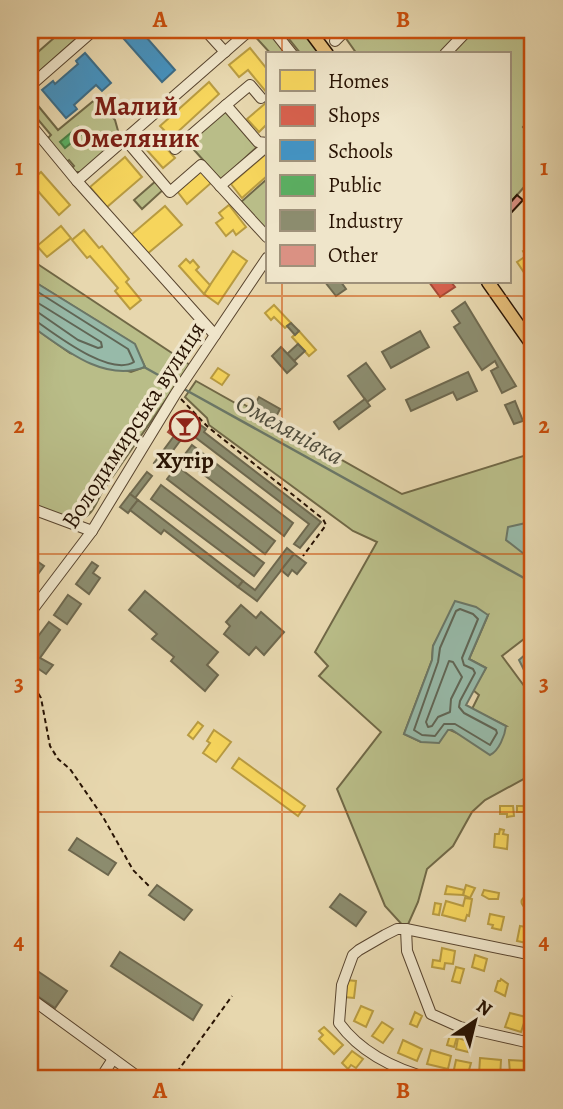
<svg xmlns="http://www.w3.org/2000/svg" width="563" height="1109" viewBox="0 0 563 1109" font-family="Alegreya,serif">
	<rect width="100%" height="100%" fill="#e7d7ae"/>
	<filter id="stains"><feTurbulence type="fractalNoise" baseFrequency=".00286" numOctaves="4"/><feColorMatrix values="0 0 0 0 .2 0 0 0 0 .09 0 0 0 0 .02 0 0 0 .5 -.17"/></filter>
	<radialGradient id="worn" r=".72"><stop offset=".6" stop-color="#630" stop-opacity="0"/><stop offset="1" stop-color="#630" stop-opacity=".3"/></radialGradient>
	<g fill="#b9bd88" stroke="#706846" stroke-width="2" fill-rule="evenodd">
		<polygon points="63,30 86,30 30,80 30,59"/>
		<polygon points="255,30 270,30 289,54 271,54 252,33"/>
		<polygon points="282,30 302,30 320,54 301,54"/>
		<polygon points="340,30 533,30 533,116 523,127 533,138 533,177 509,204 509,54 357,54"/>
		<polygon points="30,96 58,130 97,98 115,120 120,138 81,172 75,172 71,169 74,166 69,160 66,162 47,139 51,135 30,110"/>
		<polygon points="225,109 258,146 221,180 187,142"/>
		<polygon points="267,179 267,232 241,202"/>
		<polygon points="157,180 164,189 142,209 134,200"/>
		<path d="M30 259 190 365 102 492C98 500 94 511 87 516 73 526 44 508 30 503V325L70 353 131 372 145 367 134 344 30 279Z"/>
		<path d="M196 381 237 404H243L402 494 533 453V632L502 656 533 698V774L485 800 472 812 453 846 427 869 418 902 406 929 385 906 337 789 381 732 319 676 328 666 315 652 377 542 353 531 209 425 207 418 185 397ZM488 615 469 659 486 668 473 690 479 695 472 709 506 726 459 734 448 729 421 742 404 734 432 660 433 646 438 637Z"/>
	</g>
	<g fill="#97baa9" stroke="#6b7767" stroke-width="2">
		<path d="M30 279 135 344 145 367C103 383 63 348 30 325Z"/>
		<polygon points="526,523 533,534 533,561 506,540 508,527"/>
		<path d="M455 601 476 607 488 615 469 659 486 668 466 705 506 726C505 735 499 751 490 755L452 730H448L439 743 421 742 404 734 432 660 433 646Z"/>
		<polygon points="533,648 533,678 528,678 519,660"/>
	</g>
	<g fill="#f6d55c" stroke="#b89b41" stroke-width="2">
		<polygon points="30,30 49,30 30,47"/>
		<polygon points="250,48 267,69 267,93 248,70 239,77 229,65"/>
		<polygon points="209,82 219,94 171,138 175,143 168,150 175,158 163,168 145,148 164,130 160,126"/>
		<polygon points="267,102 267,124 259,132 247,119"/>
		<polygon points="267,153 267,176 242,198 231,184"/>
		<polygon points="125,157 142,177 107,207 90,187"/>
		<polygon points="201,171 211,183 187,204 177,191"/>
		<polygon points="41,172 70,205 59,215 30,182"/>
		<polygon points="229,205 246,227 236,235 233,230 226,236 216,223 223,218 219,213"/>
		<polygon points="165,206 182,225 147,254 131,235"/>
		<polygon points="61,226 71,238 47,257 37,246"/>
		<polygon points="84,230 99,248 102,246 129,279 126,282 141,300 130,309 115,291 118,288 90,256 87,258 72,240"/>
		<polygon points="530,247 533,252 533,278 529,280 517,262 526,256 523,251"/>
		<polygon points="233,251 247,261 218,304 204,294"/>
		<polygon points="186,259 190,263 193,260 199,267 196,270 210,285 204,294 179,266"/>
		<polygon points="274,305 291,323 285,328 274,317 271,320 265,313"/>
		<polygon points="299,331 316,350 309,356 292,337"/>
		<polygon points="218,368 229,375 222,385 211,378"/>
		<polygon points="198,722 203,726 193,739 188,735"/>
		<polygon points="214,730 231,742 216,762 203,753 210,743 207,741"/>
		<polygon points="239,758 305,806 298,816 232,768"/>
		<polygon points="500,806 513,806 514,816 507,817 507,814 500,814"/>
		<rect x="517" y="806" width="12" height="6"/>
		<polygon points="500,829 504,830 503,834 508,835 507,849 494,847 495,834 499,834"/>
		<polygon points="526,832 533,832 533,851 524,851"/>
		<polygon points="466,885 475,888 470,898 463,895"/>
		<polygon points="447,886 464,890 463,895 445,894"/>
		<polygon points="484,890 499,893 498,899 489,899 482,895"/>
		<circle cx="527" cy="902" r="5.5"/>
		<polygon points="465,898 472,899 469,916 467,915 465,921 442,915 446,901 463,906"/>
		<polygon points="435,903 441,904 439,915 433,914"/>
		<polygon points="490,914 504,917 501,930 492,928 493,925 488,924"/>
		<polygon points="520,926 533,928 531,944 517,941"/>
		<polygon points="442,948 455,951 453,964 445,963 444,969 432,967 433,960 440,961"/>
		<polygon points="475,955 487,959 484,971 472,967"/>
		<polygon points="456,967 464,969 460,983 452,981"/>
		<polygon points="501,979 508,984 505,996 495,991 498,981 500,981"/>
		<polygon points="346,980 356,981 354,998 344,997"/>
		<polygon points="361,1006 373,1011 366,1027 354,1021"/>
		<polygon points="415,1012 422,1016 417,1027 410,1024"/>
		<polygon points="510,1013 526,1017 521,1032 505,1027"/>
		<polygon points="382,1022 393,1029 383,1043 372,1036"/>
		<polygon points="324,1027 343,1045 334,1054 319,1039 323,1035 319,1031"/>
		<polygon points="450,1035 457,1037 454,1047 447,1045"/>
		<polygon points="458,1038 471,1042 468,1052 456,1049"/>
		<polygon points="403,1040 422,1049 417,1061 398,1053"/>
		<polygon points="431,1050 451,1056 448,1069 427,1064"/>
		<polygon points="352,1051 363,1059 356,1068 351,1065 348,1069 342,1063"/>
		<polygon points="480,1058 501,1060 500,1078 479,1075"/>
		<polygon points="456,1060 471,1063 467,1077 453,1074"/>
		<polygon points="509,1060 526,1061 525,1075 517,1077 510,1074"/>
		<polygon points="369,1071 379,1077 378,1079 364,1079"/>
	</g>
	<g fill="#d6604d" stroke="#a24937" stroke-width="2">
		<polygon points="429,282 451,282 455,287 440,297"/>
		<polygon points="183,412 199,424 188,437 185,435 180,441 168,432"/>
	</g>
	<g fill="#4393c3" stroke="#3b6d89" stroke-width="2">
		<polygon points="116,30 140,30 175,70 162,82"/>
		<polygon points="85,53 111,83 102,91 96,85 74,105 77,109 66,118 42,90 53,81 55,84 78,64 76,61"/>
	</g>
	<polygon fill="#5aae61" stroke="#4b8045" stroke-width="2" points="78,127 83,133 65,148 60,142"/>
	<g fill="#8c8c6e" stroke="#6e684e" stroke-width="2">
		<polygon points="325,282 341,282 346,289 336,296"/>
		<polygon points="465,302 516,386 502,393 491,371 498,367 495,361 482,370 454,327 460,323 452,311"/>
		<polygon points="291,323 299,331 295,335 287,326"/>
		<polygon points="420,331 429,347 391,368 382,352"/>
		<polygon points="298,344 305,351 294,361 287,354"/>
		<polygon points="281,347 297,364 287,373 272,356"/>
		<polygon points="366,363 385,389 367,402 348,376"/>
		<polygon points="468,372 477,391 457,400 453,392 411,411 406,400"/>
		<polygon points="259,397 280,409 274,421 252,409"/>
		<polygon points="365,399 370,406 339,429 334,422"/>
		<polygon points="515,401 523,421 514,424 505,405"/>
		<polygon points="199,424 206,429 204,432 321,522 300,548 294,544 309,524 191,434"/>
		<polygon points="174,436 180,441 160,468 154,463"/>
		<polygon points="192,445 293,523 284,536 182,458"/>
		<polygon points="177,466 275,541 265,554 167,479"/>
		<polygon points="147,472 152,476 135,498 130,494"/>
		<polygon points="161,485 264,563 254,576 151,499"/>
		<polygon points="130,494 138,500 128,513 120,507"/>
		<polygon points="138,500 243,581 238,587 164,530 161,534 130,510"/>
		<polygon points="287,548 294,554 257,601 238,587 243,581 255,590"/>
		<polygon points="294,554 306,563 297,574 292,570 288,576 281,570"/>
		<polygon points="31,557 44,566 30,585 30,558"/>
		<polygon points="92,562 98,566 93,573 100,578 89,594 76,584"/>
		<polygon points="145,591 218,652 207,665 218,675 205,691 171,661 174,657 152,639 157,634 129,610"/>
		<polygon points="68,595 81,604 67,624 54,615"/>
		<polygon points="241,605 256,618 261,612 284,632 264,655 256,647 249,655 224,634 230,626 226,622"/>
		<polygon points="49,622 60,630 40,658 53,665 46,674 30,663 30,647"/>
		<polygon points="77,838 116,863 108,875 69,850"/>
		<polygon points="157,885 192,910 184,920 149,895"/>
		<polygon points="340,894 366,912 356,926 330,907"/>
		<polygon points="120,952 202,1005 193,1020 111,966"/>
		<polygon points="33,968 67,991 55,1008 30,991 30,973"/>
	</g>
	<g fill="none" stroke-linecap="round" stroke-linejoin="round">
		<g stroke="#606656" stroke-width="2">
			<path d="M30 287 128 349 134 362C110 377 56 335 36 321L30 320"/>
			<polyline points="30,298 101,342 102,347 98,348 78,340 39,313 30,311"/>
			<polygon points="460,609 473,614 478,619 462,658 464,665 473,669 475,673 460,701 459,707 464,713 496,730 497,733 490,745 455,724 444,724 435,736 422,735 414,730 438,662 440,648 456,611"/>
			<polygon points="449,661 453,662 462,677 451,699 450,712 438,717 432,726 428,727 426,722"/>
		</g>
		<g stroke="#6b7767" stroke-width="2.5">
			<polyline points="144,367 178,386"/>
			<polyline points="184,389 533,583"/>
		</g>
	</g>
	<g fill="#da9183" stroke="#281303" stroke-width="2">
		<polygon points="517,195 523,200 510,214 509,204"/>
		<polygon points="533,203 533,219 527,207"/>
	</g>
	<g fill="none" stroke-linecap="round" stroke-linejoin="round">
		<g stroke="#58442e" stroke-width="12">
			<g id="minor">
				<polyline points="205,30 225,52"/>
				<polyline points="273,30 292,54"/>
				<polyline points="335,41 346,30"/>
				<polyline points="445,54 468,30"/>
				<polyline points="30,86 94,30"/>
				<polyline points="261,98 250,85 226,105 258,142 267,143"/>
				<polyline points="30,124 77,181 215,335"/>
				<polyline points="125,139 170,192 201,165 267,237"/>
				<polyline points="175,149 226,105"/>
				<polyline points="77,181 250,30"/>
				<polyline points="220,186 267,146"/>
				<polyline points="30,508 92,531"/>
				<polyline points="30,613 92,531 176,393 267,258"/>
				<polyline points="532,780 533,779"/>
				<polyline points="406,929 407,951 431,1014 460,1027 526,1042"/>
				<polyline points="30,998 141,1079"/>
				<polyline points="100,1079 113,1059"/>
				<path d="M432 1079C397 1070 361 1053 339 1023L342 985 353 955 359 950 385 935 397 929H406L533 955"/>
			</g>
		</g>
		<g stroke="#281303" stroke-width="15">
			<g id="major">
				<polyline points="309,30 327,54"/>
				<polyline points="488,282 533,346"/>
			</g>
		</g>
		<g stroke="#281303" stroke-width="2" stroke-dasharray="5 3.5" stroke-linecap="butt">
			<polyline points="181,399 208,427 323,519 326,525 303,556"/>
			<polyline points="30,679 41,698 50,746 58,759 70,769 103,817 133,870 149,886"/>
			<polyline points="172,1079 232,996"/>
		</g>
		<use href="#minor" stroke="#efe5ca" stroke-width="10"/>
		<use href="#major" stroke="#e4bc77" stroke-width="12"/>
	</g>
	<path fill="none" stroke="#cb4e0b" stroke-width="2" stroke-opacity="0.55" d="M282 30V54M282 282V1079M30 296H533M30 554H533M30 812H533"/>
	<defs>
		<g id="bar-ring" transform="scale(1.575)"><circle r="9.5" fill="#efe5ca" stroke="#8f2418" stroke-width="1.5"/><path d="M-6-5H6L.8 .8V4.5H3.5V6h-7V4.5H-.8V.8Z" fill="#8f2418"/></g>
	</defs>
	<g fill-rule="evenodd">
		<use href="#bar-ring" x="185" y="426"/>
	</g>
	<g text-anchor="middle" stroke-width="7" stroke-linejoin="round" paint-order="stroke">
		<g font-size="24" fill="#281303" stroke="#efe5ca">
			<text transform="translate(133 425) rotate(-57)" y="8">Володимирська вулиця</text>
		</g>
		<g font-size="24" font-weight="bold" fill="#281303" stroke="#efe5ca">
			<text x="185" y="468">Хутір</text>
		</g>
		<g font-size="26" font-style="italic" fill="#4f4d3d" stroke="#efe5ca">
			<text transform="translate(290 429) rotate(29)" y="9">Омелянівка</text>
		</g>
		<g font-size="28" font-weight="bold" fill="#7a1f14" stroke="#efe5ca">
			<text x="136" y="115">Малий<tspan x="136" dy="32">Омеляник</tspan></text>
		</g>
	</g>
	<rect width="563" height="1109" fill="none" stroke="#e7d7ae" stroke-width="77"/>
	<rect x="266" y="52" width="245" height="231" fill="#efe5ca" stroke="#9f917a" stroke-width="2"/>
	<rect x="280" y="70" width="35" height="21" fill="#f6d55c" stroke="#9f917a" stroke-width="2"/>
	<text x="328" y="88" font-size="21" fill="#281303">Homes</text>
	<rect x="280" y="105" width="35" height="21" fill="#d6604d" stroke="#9f917a" stroke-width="2"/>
	<text x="328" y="122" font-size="21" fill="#281303">Shops</text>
	<rect x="280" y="140" width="35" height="21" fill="#4393c3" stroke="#9f917a" stroke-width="2"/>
	<text x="328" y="158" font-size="21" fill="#281303">Schools</text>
	<rect x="280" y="175" width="35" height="21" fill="#5aae61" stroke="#9f917a" stroke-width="2"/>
	<text x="328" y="192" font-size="21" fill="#281303">Public</text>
	<rect x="280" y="210" width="35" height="21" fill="#8c8c6e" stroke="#9f917a" stroke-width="2"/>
	<text x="328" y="228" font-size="21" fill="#281303">Industry</text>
	<rect x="280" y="245" width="35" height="21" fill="#da9183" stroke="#9f917a" stroke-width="2"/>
	<text x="328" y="262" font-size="21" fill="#281303">Other</text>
	<g transform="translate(475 1021) rotate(35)" stroke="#efe5ca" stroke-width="5" paint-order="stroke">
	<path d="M0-5L12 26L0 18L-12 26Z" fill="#281303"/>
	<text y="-10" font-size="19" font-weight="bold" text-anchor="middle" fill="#281303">N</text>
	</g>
	<rect x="38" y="38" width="486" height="1032" fill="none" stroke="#cb4e0b" stroke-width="2.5"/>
	<g font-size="23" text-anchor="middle" font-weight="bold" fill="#cb4e0b">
		<text x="160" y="27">A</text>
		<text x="403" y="27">B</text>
		<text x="19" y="175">1</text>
		<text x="544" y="175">1</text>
		<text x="19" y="433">2</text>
		<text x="544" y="433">2</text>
		<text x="19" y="691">3</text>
		<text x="544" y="691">3</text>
		<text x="19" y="949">4</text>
		<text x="544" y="949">4</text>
		<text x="160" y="1098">A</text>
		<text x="403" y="1098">B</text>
	</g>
	<rect width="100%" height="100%" filter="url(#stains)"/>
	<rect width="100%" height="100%" fill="url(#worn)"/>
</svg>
